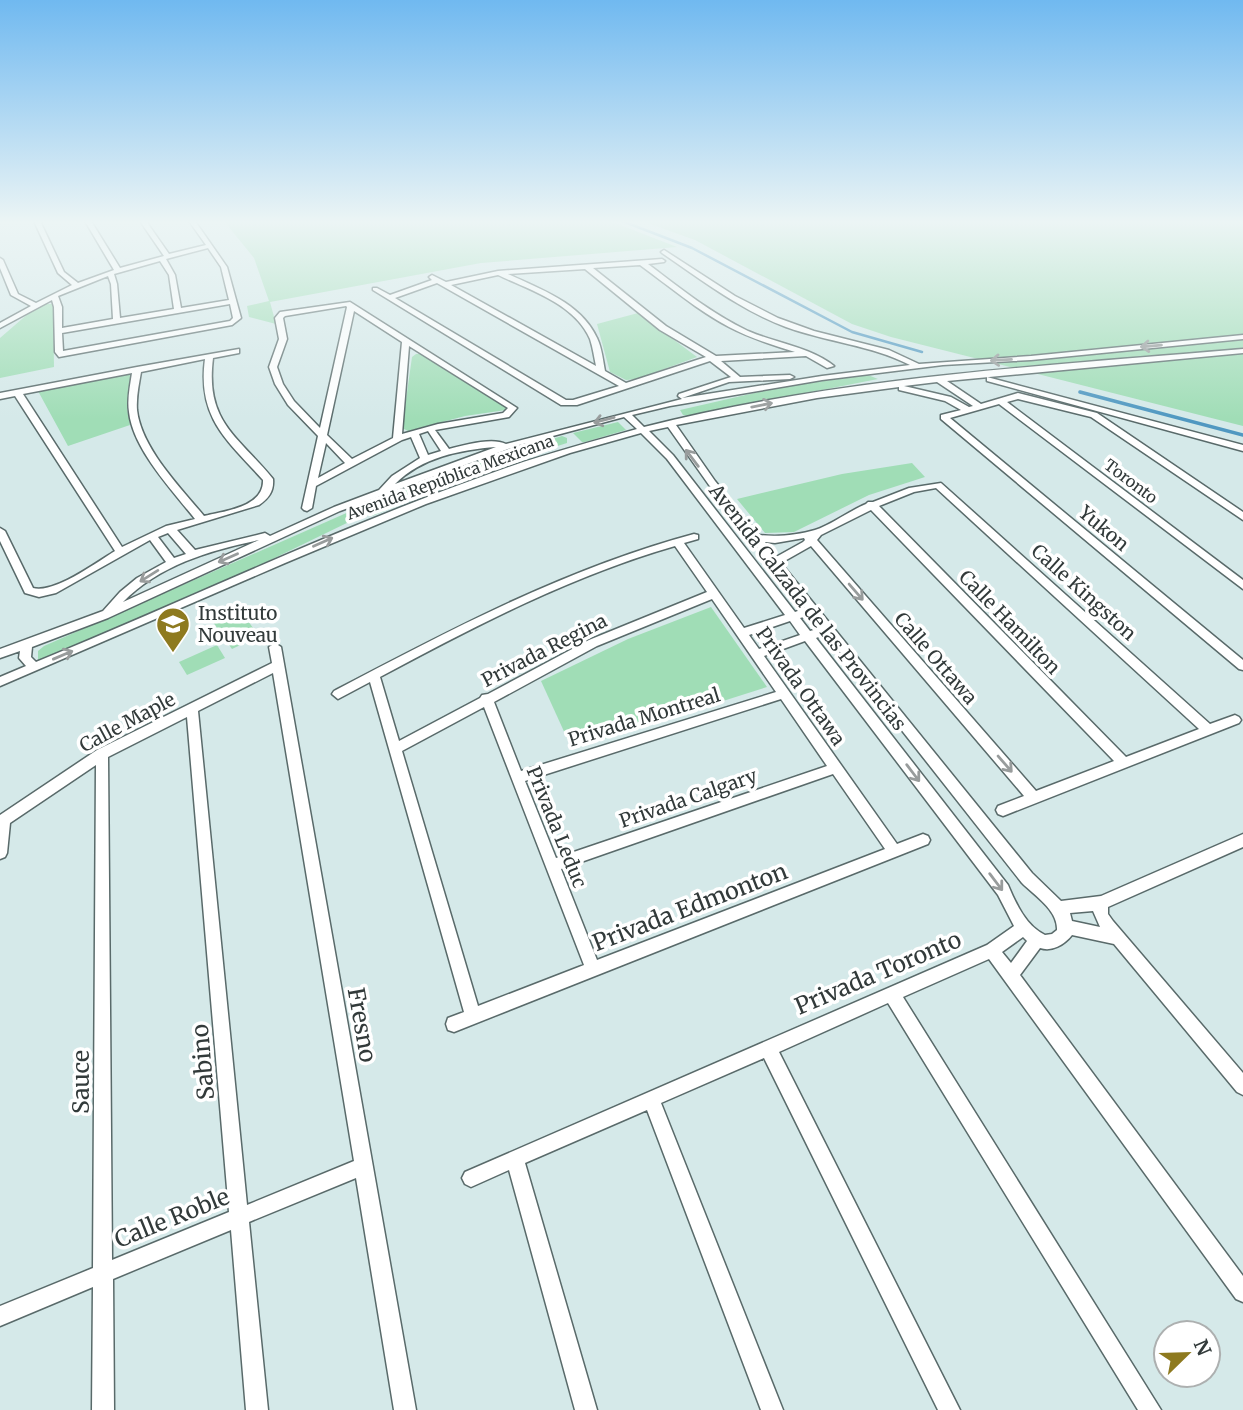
<svg xmlns="http://www.w3.org/2000/svg" width="1243" height="1410" viewBox="0 0 1243 1410" font-family="Merriweather,serif">
	<rect width="100%" height="100%" fill="#d5e9e9"/>
	<g fill="#a0ddb6">
		<polygon points="224,221 610,221 677,247 481,263 270,302 276,324 249,317 247,306 269,301 254,258"/>
		<polygon points="642,221 1243,221 1243,426 891,337 852,324 695,240"/>
		<polygon points="45,304 53,304 54,367 0,378 0,338 37,306"/>
		<polygon points="638,313 697,357 637,379 626,380 610,372 597,324"/>
		<polygon points="416,354 422,354 508,407 506,410 465,416 408,431 402,428 412,357"/>
		<polygon points="132,374 127,409 130,425 68,446 38,391"/>
		<polygon points="868,375 878,379 689,416 683,415 680,410 780,387"/>
		<polygon points="618,422 626,430 585,442 582,442 573,433"/>
		<polygon points="562,436 567,438 567,443 495,466 372,516 368,515 368,509 362,506 491,458"/>
		<polygon points="912,463 925,477 869,495 794,532 765,533 737,499 842,474"/>
		<polygon points="351,511 355,515 353,520 229,580 38,661 38,651 44,646"/>
		<polygon points="711,607 767,687 572,749 541,681 628,639"/>
		<polygon points="240,610 259,636 232,649 213,622"/>
		<polygon points="217,645 225,658 187,675 179,662"/>
	</g>
	<g fill="none" stroke-linecap="round" stroke-linejoin="round">
		<polyline stroke="#5098c1" stroke-width="2.5" points="622,221 692,248 852,332 922,352"/>
		<polyline stroke="#5098c1" stroke-width="3.5" points="1080,392 1243,435"/>
		<g stroke="#596a6a" stroke-width="3">
			<g id="street">
				<path d="M34 221H40L64 272 78 283 114 270 85 221H91L120 268 164 256 140 221H146L169 254 206 245 189 221H195L227 267 241 318 232 325 59 357 55 352 54 307 52 300 0 328V323L31 306 11 295 0 268V258L3 260 18 294 36 303 72 285 58 273ZM208 248 221 267 229 300 181 308 175 275 166 259ZM160 261 169 275 174 309 120 318 117 284 114 274ZM108 276 111 284 113 319 62 328V307L58 296ZM230 304 233 318 230 321 63 351 62 333Z"/>
				<path d="M664 250 735 296 778 318 814 331 889 350 919 364 1031 356 1243 335V339L1031 360 943 365 822 380 670 406 632 415 644 427C839 377 1043 366 1243 349V353L947 381 981 404 1018 393 1097 413 1243 512V520L1091 417 1018 399 1007 402 1243 580V589L999 404 950 418 1243 660V670L1239 669 941 419V415L961 410 945 401 899 390V387L817 398 676 425 715 481 759 535C777 537 798 535 815 530 831 525 849 511 866 504L868 502H873L909 488 941 483 1210 724 1235 715 1239 717 1241 720 1239 723 1003 816 998 814 996 810 998 806 1024 796 811 546 781 563 1032 873 1061 901 1101 896 1243 834V847L1108 907V914L1113 921 1243 1073V1095L1237 1092 1114 944 1072 935C1064 945 1052 952 1040 948L1020 975 1243 1276V1302L1236 1299 989 959 903 997 1161 1410H1138L888 1003 779 1052 960 1410H938L764 1058 661 1103 783 1410H761L647 1110 525 1163 597 1410H575L509 1170 471 1187 465 1184 462 1178 465 1172 987 945 1014 926 998 895 805 641 764 656 897 844 923 834 928 836 930 840 928 844 454 1032 448 1030 446 1024 448 1018 464 1012 370 682 338 699 332 694 334 691C450 630 567 568 694 534L698 535V539L684 543 744 628 785 615 667 459 641 433 570 453 426 504 285 563 0 686V677L26 666 19 658 20 651 0 658V649L103 611 120 592 137 578 166 562 150 540 56 593 39 597 25 593 0 541V528L5 531 33 588C54 594 97 562 115 551L15 396 0 399V393L137 367 239 349V353L213 358C205 422 237 435 273 479 274 491 269 498 259 505L177 530 195 550 265 533 270 536 334 507 379 490 392 476 420 458 411 437 402 440 316 486 312 508 307 511 304 510 302 508 318 436 288 405 275 384 269 367 279 339 275 318 280 312 350 302 517 408 509 417 435 430 449 449C465 445 492 437 506 444L682 399 678 396 679 394 731 377 710 361 577 405H561L373 290V288H377L390 295 432 280 429 277 432 275 446 282 498 271 662 259 665 261 664 262 648 264C680 288 712 314 748 331 776 343 810 347 834 366L827 368 806 356 721 361 740 377 790 375 794 377 790 379 729 382 682 398 822 376 910 365C871 345 827 342 786 327 740 310 702 280 662 253L661 252ZM640 265C669 286 697 310 729 327 750 338 772 345 795 352L716 356 666 326 593 268ZM585 269 660 330 706 357 626 383 605 371C603 361 602 348 597 338 581 303 540 289 508 274ZM498 275C530 290 575 304 590 339 593 348 594 357 596 366L451 285ZM437 283 619 386 573 400H566L395 298ZM346 306 347 307 320 428 294 401 283 384 277 367 287 339 283 318 285 316ZM354 311 402 342 393 438 352 459 327 435ZM409 346 508 408 503 413 438 424 402 434ZM205 359C197 418 227 440 263 480 264 507 225 511 204 516 181 488 141 448 137 410 136 397 139 384 141 372ZM132 373C130 386 127 399 129 412 133 449 172 490 195 519L166 526 122 547 23 394ZM937 382 973 406 969 407 951 397 904 386ZM624 417 637 429C587 443 537 456 489 474 335 529 187 600 36 662L31 657 32 647 108 618 340 511 519 445ZM668 427 709 485 806 608 795 612 673 455 649 431ZM428 431 441 451 428 455 419 434ZM326 443 345 463 318 478ZM496 447 395 484C422 457 460 450 496 447ZM936 488 1199 729 1126 757 879 506 914 492ZM871 510 1114 761 1036 791 817 540 821 535ZM168 533 186 554 174 558 158 537ZM804 538 805 540 803 542 776 557 765 542 775 543ZM259 540 123 602C159 565 211 550 259 540ZM675 546 707 592 589 640 488 694 482 695 480 698 399 741 380 677C475 626 571 576 675 546ZM712 599 776 692 521 771 494 702 597 646ZM811 615 821 628 810 631 800 618ZM790 621 800 635 759 649 749 635ZM826 634 1022 883C1035 896 1058 910 1057 930L1052 934 1045 935C1026 926 1016 904 1008 885L816 638ZM781 699 827 766 556 858 525 781ZM484 707 584 965 478 1006 402 751ZM833 774 885 849 597 960 561 869ZM1093 911 1100 927 1072 921 1070 913ZM1023 937 1027 941 1011 963 1002 952Z"/>
				<polygon points="987,377 1243,445 1243,451 987,381"/>
				<path d="M275 643 281 647 416 1410H394L356 1178 249 1222 268 1410H246L231 1230 113 1279 114 1410H92L93 1287 0 1326V1306L93 1268 96 765 10 823 7 853 5 857 0 859V815L97 750 272 663 269 647ZM273 673 354 1161 247 1205 198 711ZM187 717 229 1212 112 1260 108 757Z"/>
			</g>
		</g>
		<use href="#street" fill="#fff" fill-rule="evenodd"/>
	</g>
	<defs><path id="oneway-shaft" d="M-6 0H5M1.5-3L5.5 0L1.5 3" fill="none" stroke-width="1.6" stroke-linecap="round" stroke-linejoin="round" transform="scale(1.75)"/></defs>
	<g stroke="#989c9c">
		<use href="#oneway-shaft" transform="translate(1151 346) rotate(175)"/>
		<use href="#oneway-shaft" transform="translate(1001 360) rotate(177)"/>
		<use href="#oneway-shaft" transform="translate(762 405) rotate(-11)"/>
		<use href="#oneway-shaft" transform="translate(604 420) rotate(165)"/>
		<use href="#oneway-shaft" transform="translate(692 458) rotate(-127)"/>
		<use href="#oneway-shaft" transform="translate(323 542) rotate(-24)"/>
		<use href="#oneway-shaft" transform="translate(228 558) rotate(156)"/>
		<use href="#oneway-shaft" transform="translate(149 576) rotate(148)"/>
		<use href="#oneway-shaft" transform="translate(856 592) rotate(49)"/>
		<use href="#oneway-shaft" transform="translate(63 655) rotate(-23)"/>
		<use href="#oneway-shaft" transform="translate(1005 764) rotate(49)"/>
		<use href="#oneway-shaft" transform="translate(913 773) rotate(53)"/>
		<use href="#oneway-shaft" transform="translate(996 882) rotate(53)"/>
	</g>
	<linearGradient id="sky" x2="0" y2="1"><stop stop-color="#70b9f0"/><stop offset="0.53" stop-color="#ecf5f5"/><stop offset="1" stop-color="#ecf5f5" stop-opacity="0"/></linearGradient>
	<rect width="1243" height="419" fill="url(#sky)"/>
	<defs>
		<g id="school-pin" transform="scale(1.75)"><path d="M0 17L-7.5 6A9.5 9.5 0 1 1 7.5 6Z" fill="#8e7a1f" stroke="#fff"/><path d="M0-5L7-2L0 1L-7-2ZM-4 1L0 2.5L4 1V4Q0 6-4 4Z" fill="#fff"/></g>
	</defs>
	<g fill-rule="evenodd">
		<use href="#school-pin" x="173" y="624"/>
	</g>
	<g text-anchor="middle" stroke-width="7" stroke-linejoin="round" paint-order="stroke">
		<g font-size="16" fill="#323a3a" stroke="#fff">
			<text transform="translate(450 477) rotate(-20)" y="6">Avenida República Mexicana</text>
			<text transform="translate(1131 481) rotate(37)" y="6">Toronto</text>
		</g>
		<g font-size="19" fill="#323a3a" stroke="#fff">
			<text transform="translate(1104 528) rotate(40)" y="7">Yukon</text>
			<text transform="translate(1084 592) rotate(42)" y="7">Calle Kingston</text>
			<text transform="translate(808 607) rotate(52)" y="7">Avenida Calzada de las Provincias</text>
			<text transform="translate(1010 622) rotate(46)" y="7">Calle Hamilton</text>
			<text transform="translate(544 650) rotate(-27)" y="7">Privada Regina</text>
			<text transform="translate(936 658) rotate(49)" y="7">Calle Ottawa</text>
			<text transform="translate(801 686) rotate(55)" y="7">Privada Ottawa</text>
			<text transform="translate(644 717) rotate(-17)" y="7">Privada Montreal</text>
			<text transform="translate(127 722) rotate(-28)" y="7">Calle Maple</text>
			<text transform="translate(688 798) rotate(-19)" y="7">Privada Calgary</text>
			<text transform="translate(557 827) rotate(68)" y="7">Privada Leduc</text>
		</g>
		<g font-size="19" fill="#323a3a" stroke="#fff" text-anchor="start">
			<text x="198" y="620">Instituto<tspan x="198" dy="22">Nouveau</tspan></text>
		</g>
		<g font-size="23" fill="#323a3a" stroke="#fff">
			<text transform="translate(690 907) rotate(-21)" y="8">Privada Edmonton</text>
			<text transform="translate(878 973) rotate(-23)" y="8">Privada Toronto</text>
			<text transform="translate(362 1025) rotate(80)" y="8">Fresno</text>
			<text transform="translate(203 1062) rotate(-95)" y="8">Sabino</text>
			<text transform="translate(81 1082) rotate(-90)" y="8">Sauce</text>
			<text transform="translate(172 1218) rotate(-22)" y="8">Calle Roble</text>
		</g>
	</g>
	<g transform="translate(1187 1354) rotate(67)"><circle r="33" fill="#ffffff" stroke="#adb0b0" stroke-width="2"/>
	<path d="M0-5L12 26L0 18L-12 26Z" fill="#8e7a1f"/>
	<text y="-10" font-size="19" font-weight="bold" text-anchor="middle" fill="#323a3a">N</text>
	</g>
</svg>
